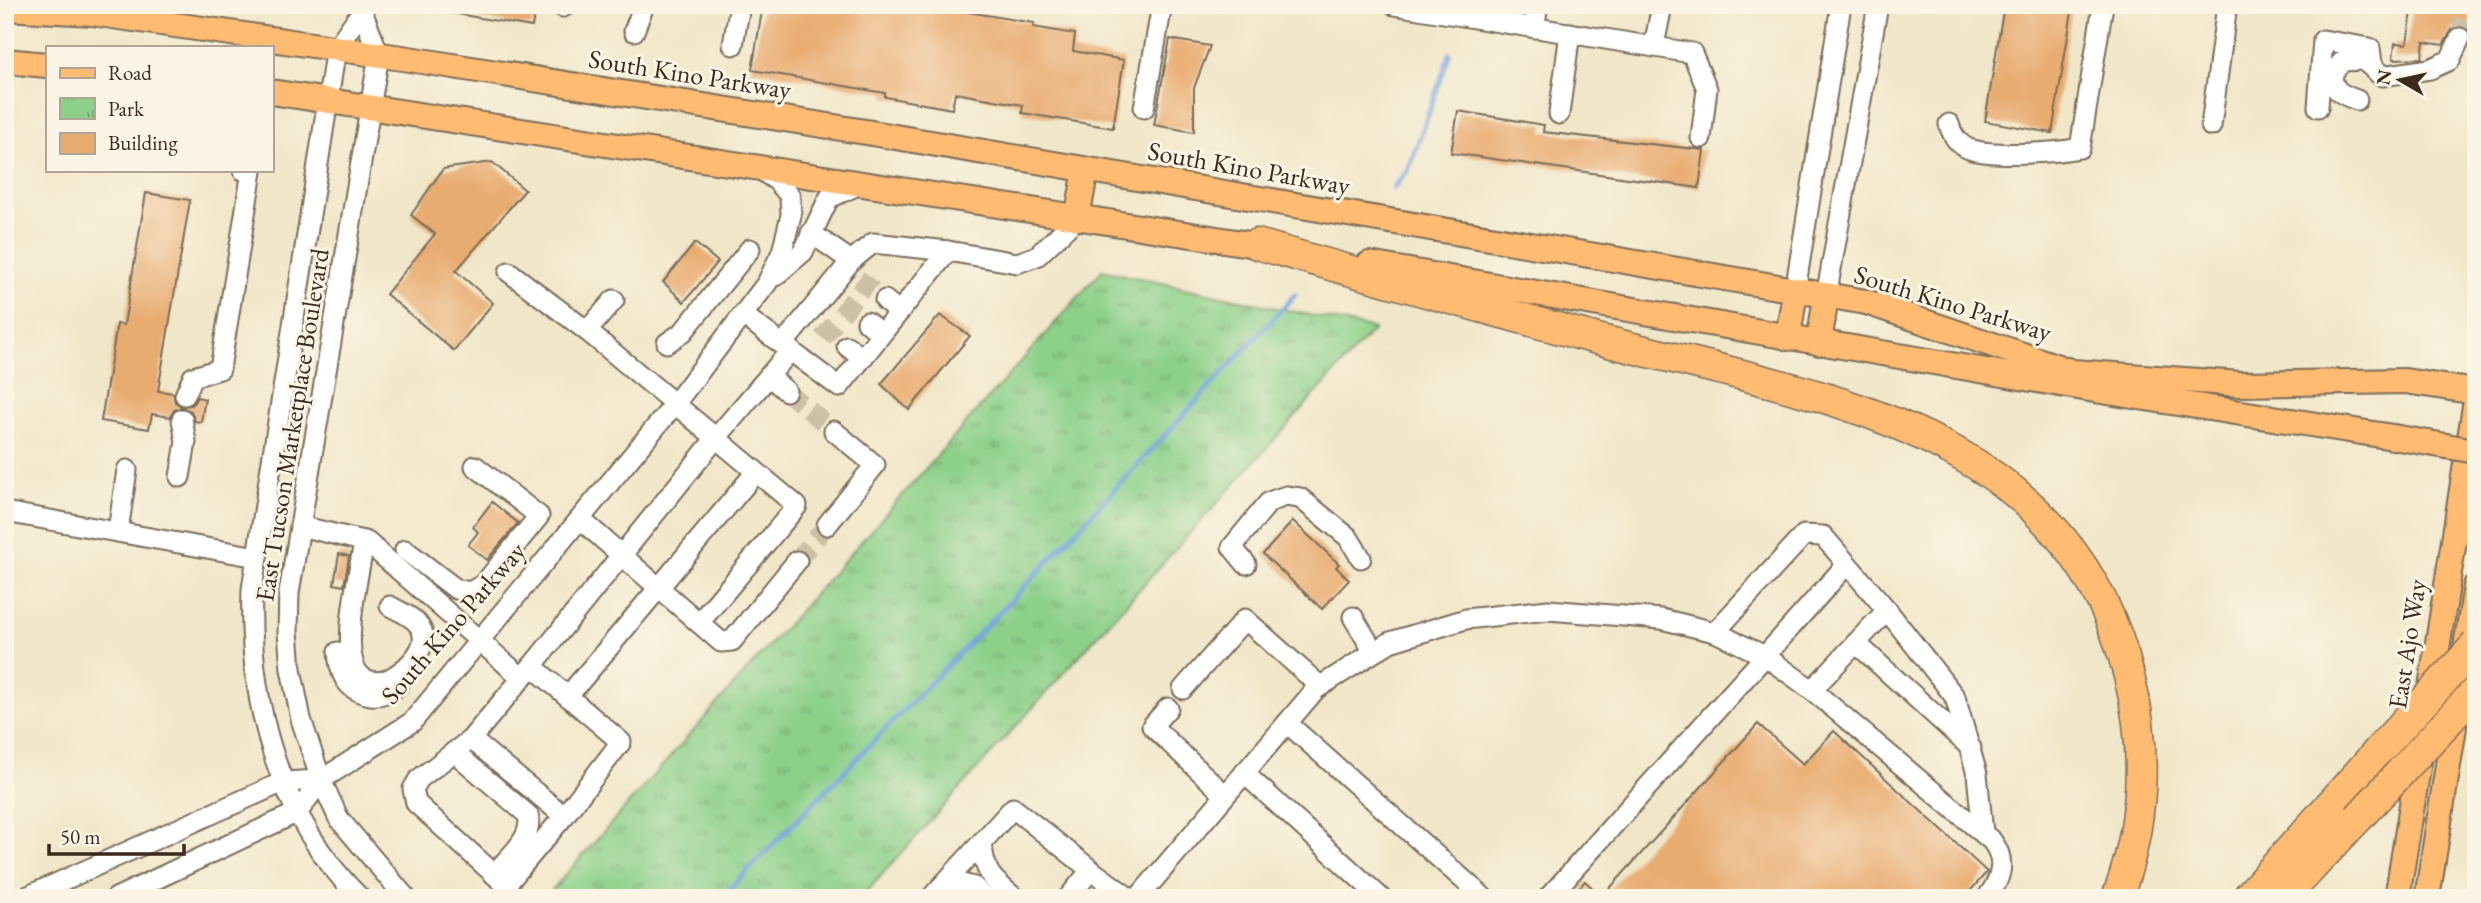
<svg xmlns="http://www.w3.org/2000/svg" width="2481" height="903" viewBox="0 0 2481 903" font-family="'EB Garamond',serif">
	<defs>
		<pattern id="park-tufts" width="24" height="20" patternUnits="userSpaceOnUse" patternTransform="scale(1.75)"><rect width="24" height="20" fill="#8cd08a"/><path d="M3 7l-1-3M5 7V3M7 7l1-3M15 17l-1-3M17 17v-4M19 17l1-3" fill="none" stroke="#74a970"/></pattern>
	</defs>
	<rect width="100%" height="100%" fill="#fcf5e5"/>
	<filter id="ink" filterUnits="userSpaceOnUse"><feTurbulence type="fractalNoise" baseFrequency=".0143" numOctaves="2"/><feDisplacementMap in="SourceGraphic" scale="14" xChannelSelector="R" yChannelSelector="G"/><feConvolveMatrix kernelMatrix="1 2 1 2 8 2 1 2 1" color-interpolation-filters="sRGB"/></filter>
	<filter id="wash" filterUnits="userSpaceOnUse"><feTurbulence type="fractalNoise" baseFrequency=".00686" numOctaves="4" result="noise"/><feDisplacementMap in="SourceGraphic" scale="28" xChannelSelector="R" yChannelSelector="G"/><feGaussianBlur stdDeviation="1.57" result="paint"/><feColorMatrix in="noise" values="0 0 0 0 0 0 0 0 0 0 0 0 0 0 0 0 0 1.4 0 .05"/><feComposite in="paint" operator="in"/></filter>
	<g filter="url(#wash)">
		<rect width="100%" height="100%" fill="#f0e6c8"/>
		<polygon fill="url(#park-tufts)" stroke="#647d54" stroke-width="2" points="1102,270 1374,329 861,898 545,898"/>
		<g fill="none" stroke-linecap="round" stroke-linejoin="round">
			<g stroke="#70a1db" stroke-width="5">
				<polyline points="1393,188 1408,170 1450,54"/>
				<polyline points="721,898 1025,586 1295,295"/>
			</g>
		</g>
		<g id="blocks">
			<g fill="#e8ac71">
				<polygon points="452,5 536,5 532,27 451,13"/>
				<polygon points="763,5 963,5 962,11 1034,23 1033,27 1075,34 1073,51 1124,60 1113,128 1022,113 1023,105 955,93 952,109 885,97 885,93 752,70"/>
				<polygon points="2004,5 2073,5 2052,133 1985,121"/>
				<polygon points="2413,5 2473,5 2469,30 2460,26 2453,28 2443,45 2424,42 2422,58 2393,59 2395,43 2407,44"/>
				<polygon points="1170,39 1210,46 1194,88 1194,132 1154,125"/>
				<polygon points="1458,111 1544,125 1543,132 1704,150 1699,188 1451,153"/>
				<polygon points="492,162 525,190 456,271 493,303 454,351 386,294 435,234 411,215 443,169"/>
				<polygon points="146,193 190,200 158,391 173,393 175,402 181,406 192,405 197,397 205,399 201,422 195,421 191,411 181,407 174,410 170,417 152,414 149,429 101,421 117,324 124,325"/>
				<polygon points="695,243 718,262 684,302 663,282"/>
				<polygon points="940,315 970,336 909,410 881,384"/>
				<polygon points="492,502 518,523 487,560 468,545 478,532 473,527"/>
				<polygon points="1293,521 1339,564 1336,567 1349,580 1322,609 1263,554"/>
				<polygon points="339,554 349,556 344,586 334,584"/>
				<polygon points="1758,724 1803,764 1834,731 1987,872 1964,898 1570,898 1585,881 1602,897"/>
			</g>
		</g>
	</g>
	<g filter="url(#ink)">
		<use href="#blocks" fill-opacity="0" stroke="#7a6c5a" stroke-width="2"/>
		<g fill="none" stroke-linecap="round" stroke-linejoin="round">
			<g stroke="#ccc0a6" stroke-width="19" stroke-dasharray="19 10" stroke-linecap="butt">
				<polyline points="2460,38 2466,5"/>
				<polyline points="858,279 885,300"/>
				<polyline points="840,301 867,322"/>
				<polyline points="821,325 847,346"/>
				<polyline points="786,391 834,431"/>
				<polyline points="797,561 827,525"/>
			</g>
			<g stroke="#7a6c5a" stroke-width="23">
				<g id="minor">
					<polyline points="363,5 362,11 379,55 289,593 288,632 291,669 301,719 321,780 339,819 406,898"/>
					<polyline points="1394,5 1692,53 1707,89 1701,138"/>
					<polyline points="563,7 564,5"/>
					<polyline points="1534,28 1538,5"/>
					<polyline points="634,31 644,5"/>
					<polyline points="733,45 740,5"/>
					<polyline points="1654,46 1662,5"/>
					<path d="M2357 100C2342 95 2330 90 2333 72L2343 61 2363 60 2382 76 2430 69 2450 60 2460 38"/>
					<polyline points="2318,107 2323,40 2370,48 2372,63 2378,73"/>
					<polyline points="1144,108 1162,5"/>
					<polyline points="1559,114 1570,33"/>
					<path d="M1949 124C1952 135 1957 144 1969 149 1994 157 2053 153 2080 148L2103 5"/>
					<polyline points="2211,126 2227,5"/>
					<polyline points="811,233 851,261"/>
					<polyline points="509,272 587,331 716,438 532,666"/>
					<polyline points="775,276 803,252 829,198 860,184"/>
					<polyline points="1795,291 1841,5"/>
					<polyline points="1826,297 1878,5"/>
					<polyline points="885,300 899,312"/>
					<polyline points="743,315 839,387 948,251 1017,263 1037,256 1077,218"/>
					<polyline points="867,322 881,334"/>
					<polyline points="587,331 614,300"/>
					<polyline points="667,343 683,332 750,249"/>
					<polyline points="783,344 851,261 873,243 948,251"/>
					<polyline points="847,346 862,358"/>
					<polyline points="769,376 786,391"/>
					<polyline points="185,395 193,377 220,369 252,171 243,170"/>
					<polyline points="180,477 186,442 182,419"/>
					<polyline points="5,512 257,557"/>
					<polyline points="580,519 721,642 732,641 797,561"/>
					<polyline points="827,525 875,465 834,431"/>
					<polyline points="300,526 367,542 522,678 471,739 419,779 413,789 416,803 506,885 564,816 471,739"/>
					<polyline points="118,531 127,470"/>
					<path d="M364 541C361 569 331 674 371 681 378 683 385 681 391 678 408 668 436 643 417 623 410 615 398 611 390 606"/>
					<polyline points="405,550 456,589 470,592 484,584 539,516 475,466"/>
					<polyline points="1246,564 1232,547 1269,502 1286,496 1300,498 1348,537 1361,558"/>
					<path d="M1847 564 1765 656 1812 690 1992 841C2007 861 2001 879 1987 898"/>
					<polyline points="1353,617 1374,652"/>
					<polyline points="699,623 797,506 716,438 791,350"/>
					<polyline points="1715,632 1804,535 1823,536 1887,610 1955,697 1977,774 1983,833"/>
					<polyline points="1856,643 1971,748"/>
					<path d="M338 652C339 661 340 671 345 679 356 698 385 701 399 684"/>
					<polyline points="524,675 532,666 621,742 564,816"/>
					<polyline points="1183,689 1245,619 1320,686"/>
					<polyline points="1812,690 1887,610"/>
					<polyline points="568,696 756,472"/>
					<polyline points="1168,708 1152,726 1225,795"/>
					<polyline points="1287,723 1484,898"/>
					<path d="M454 752 528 815C534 838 508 857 494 874"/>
					<polyline points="1244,773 1381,898"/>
					<path d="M982 842C984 874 991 878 1015 898"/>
					<polyline points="24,898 283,782 321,780"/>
					<polyline points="116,898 298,812 321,780 412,722 674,405 767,283 782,252 791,215 790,196 777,181 758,168"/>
					<path d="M360 898C278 817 248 702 252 589L336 48 362 11"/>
					<polyline points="931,898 1013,808 1091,870"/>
					<polyline points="948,898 962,884 974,887 986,898"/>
					<polyline points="1068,898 1091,870 1129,898"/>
					<polyline points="1138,898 1316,689 1390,642 1466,619 1548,610 1661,619 1715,632 1765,656 1548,898"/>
				</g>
			</g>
			<g stroke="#7a6c5a" stroke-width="28">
				<g id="major">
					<polyline points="5,8 92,13 409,59 872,133 1866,302 2073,372 2241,384 2405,381 2476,392"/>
					<polyline points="5,61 47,65"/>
					<polyline points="271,92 1275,248"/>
					<polyline points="1077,218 1086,170"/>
					<polyline points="1369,264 2095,390 2393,437"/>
					<polyline points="1788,338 1795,291"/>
					<polyline points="1819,343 1826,297"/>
					<polyline points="2463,665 2476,586"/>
					<polyline points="2429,700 2476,400"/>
					<polyline points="2397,898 2422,743"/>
					<polyline points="2427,898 2457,708"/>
				</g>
			</g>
			<g stroke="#7a6c5a" stroke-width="33">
				<g id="highway">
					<path d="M1257 244C1371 277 1486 309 1601 340 1812 395 2067 425 2129 676 2148 749 2144 827 2117 898"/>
					<polyline points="2247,898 2380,749"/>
					<polyline points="2283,898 2358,818"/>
				</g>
			</g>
			<use href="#minor" stroke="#fff" stroke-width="19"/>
			<use href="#major" stroke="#febb71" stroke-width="24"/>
			<use href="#highway" stroke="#febb71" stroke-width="30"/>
			<g stroke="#7a6c5a" stroke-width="28" stroke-linecap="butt">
				<polyline id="major-bridge" points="2393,437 2476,451"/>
			</g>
			<g stroke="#7a6c5a" stroke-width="33" stroke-linecap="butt">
				<g id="highway-bridge">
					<polyline points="2380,749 2476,645"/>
					<polyline points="2358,818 2476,691"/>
				</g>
			</g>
			<use href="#major-bridge" stroke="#febb71" stroke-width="24"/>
			<use href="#highway-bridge" stroke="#febb71" stroke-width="30"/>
		</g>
	</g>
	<g text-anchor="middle" stroke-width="6" stroke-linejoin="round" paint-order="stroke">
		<g font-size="26" fill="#3b2a1e" stroke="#fcf5e5">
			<text transform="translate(690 74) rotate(9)" y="9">South Kino Parkway</text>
			<text transform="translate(1249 168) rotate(10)" y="9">South Kino Parkway</text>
			<text transform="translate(1953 303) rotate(17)" y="9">South Kino Parkway</text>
			<text transform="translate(292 425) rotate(-81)" y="9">East Tucson Marketplace Boulevard</text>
			<text transform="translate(453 623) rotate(-49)" y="9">South Kino Parkway</text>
			<text transform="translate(2407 644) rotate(-81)" y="9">East Ajo Way</text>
		</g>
	</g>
	<rect width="2481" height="903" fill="none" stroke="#fcf5e5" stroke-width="28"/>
	<rect x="46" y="46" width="228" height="126" fill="#fcf5e5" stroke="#afa495" stroke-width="2"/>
	<rect x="60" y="68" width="35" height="10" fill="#febb71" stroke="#afa495" stroke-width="2"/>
	<text x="108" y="80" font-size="21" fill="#3b2a1e">Road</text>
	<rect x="60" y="98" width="35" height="21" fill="url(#park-tufts)" stroke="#afa495" stroke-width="2"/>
	<text x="108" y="116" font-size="21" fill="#3b2a1e">Park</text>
	<rect x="60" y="133" width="35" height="21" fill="#e8ac71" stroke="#afa495" stroke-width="2"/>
	<text x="108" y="150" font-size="21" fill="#3b2a1e">Building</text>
	<g transform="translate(2400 80) rotate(279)" stroke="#fcf5e5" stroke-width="5" paint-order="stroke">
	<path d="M0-5L12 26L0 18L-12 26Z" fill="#3b2a1e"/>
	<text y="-10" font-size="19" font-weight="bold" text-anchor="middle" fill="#3b2a1e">N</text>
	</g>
	<path d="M49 844v10h135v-10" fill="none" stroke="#3b2a1e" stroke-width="3.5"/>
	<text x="60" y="844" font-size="21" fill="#3b2a1e" stroke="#fcf5e5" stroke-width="5" paint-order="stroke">50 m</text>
</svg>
